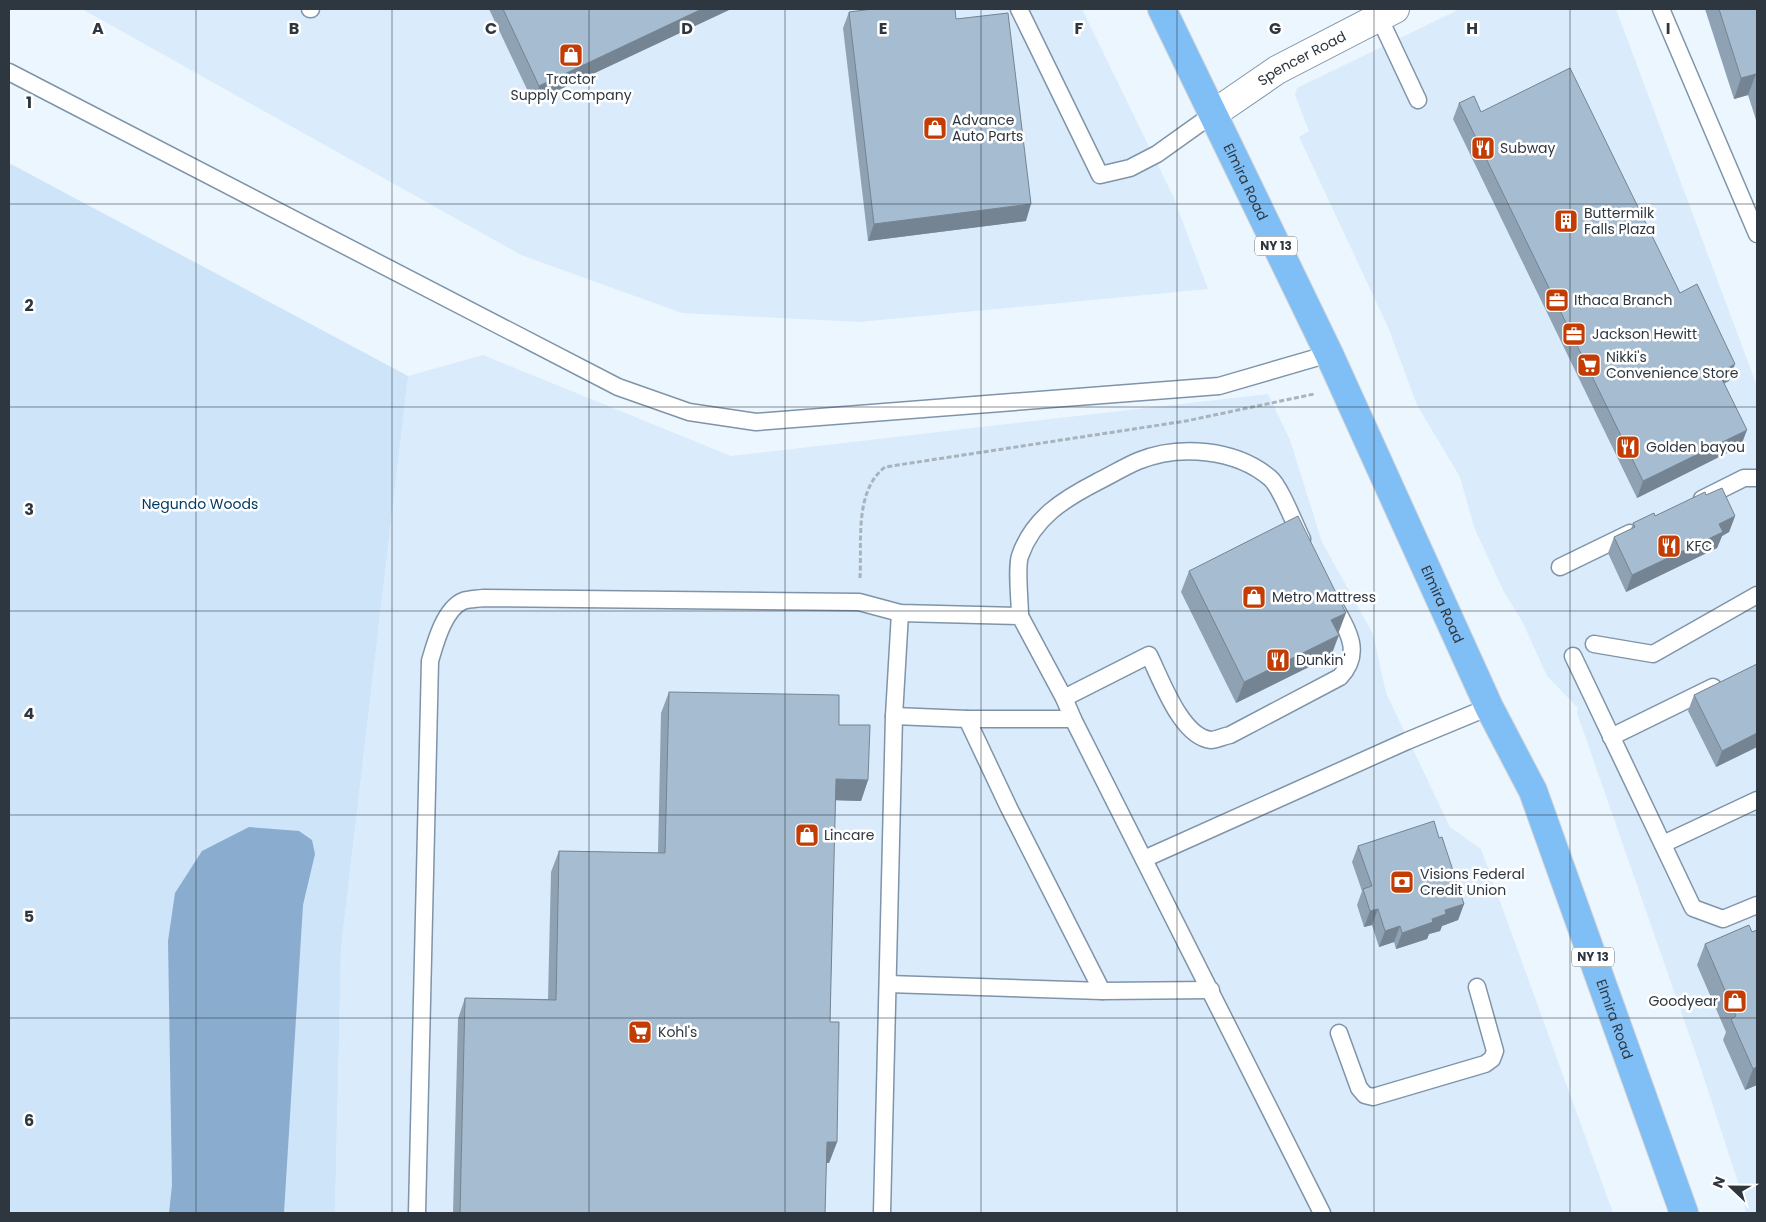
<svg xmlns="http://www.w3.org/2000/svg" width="1766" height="1222" viewBox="0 0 1766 1222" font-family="Poppins,sans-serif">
	<rect width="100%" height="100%" fill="#ecf6ff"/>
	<g fill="#daebfc">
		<polygon points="82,9 1082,9 1173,196 1208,289 859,322 682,313 521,255"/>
		<polygon points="1460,9 1616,9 1757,386 1757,1213 1746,1213 1738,1182 1698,1060 1577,713 1578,708 1547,676 1522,621 1503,590 1474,527 1460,477 1417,405 1388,327 1299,137 1309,131 1295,95 1297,88"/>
		<polygon points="483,355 731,456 1268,394 1290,440 1322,542 1373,634 1386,693 1450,827 1481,849 1613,1213 335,1213 341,948 408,376"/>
	</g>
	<polygon fill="#cde4f9" points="9,163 408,376 341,948 335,1213 9,1213"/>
	<polygon fill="#8aadcf" points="249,827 299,831 312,840 315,854 303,905 284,1213 169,1213 172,1185 168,941 175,893 202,851"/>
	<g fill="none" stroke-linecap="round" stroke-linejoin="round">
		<g stroke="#7f94a8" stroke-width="19">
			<g id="service">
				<polyline points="310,9 311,9"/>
				<polyline points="1019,9 1100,175 1130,168 1157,154 1213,114"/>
				<polyline points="1661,9 1757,234"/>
				<polyline points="1379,17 1418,100"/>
				<polyline points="9,72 618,387 689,412 756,422 1219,386 1329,354"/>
				<polyline points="1702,499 1744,478 1757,478"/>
				<polyline points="1560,567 1630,533"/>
				<path d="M1020 616C1020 602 1016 567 1020 556 1033 518 1064 499 1097 482 1111 475 1124 467 1138 461 1179 444 1236 449 1270 478 1280 486 1295 525 1302 539"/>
				<polyline points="1594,644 1653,654 1757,595"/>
				<polyline points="1573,656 1693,908 1723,919 1757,905"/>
				<path d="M1064 698 1149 655C1161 679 1181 737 1211 740 1216 740 1224 736 1230 735L1340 677C1364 651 1346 629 1333 603"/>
				<polyline points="894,716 967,719 1073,719"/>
				<polyline points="967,719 1009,808 1102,991"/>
				<polyline points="1611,737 1713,687"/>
				<polyline points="1663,844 1757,800"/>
				<polyline points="1144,859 1407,741 1489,707"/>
				<polyline points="888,984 1102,991 1211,990"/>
				<polyline points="1339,1033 1359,1088 1365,1095 1373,1097 1485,1064 1492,1059 1495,1051 1477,987"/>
				<path d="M417 1213 430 661C435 644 444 609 463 601 469 599 477 599 483 598L859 602 900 613 1020 616 1064 698 1073 719 1322 1213"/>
				<polyline points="882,1213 894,716 900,613"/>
			</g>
		</g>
		<g stroke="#7f94a8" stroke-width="30">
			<g id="minor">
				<path id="s1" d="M1213 114 1277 70 1395 9"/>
			</g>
		</g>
		<g stroke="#d1d3d5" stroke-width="30">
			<g id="trunk">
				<path id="s2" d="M1162 9 1329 354 1489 707 1533 791 1684 1213"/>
			</g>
		</g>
		<path stroke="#a9b3bc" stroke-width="3" stroke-dasharray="5 2.5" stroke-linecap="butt" d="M860 578C862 542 854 491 885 467L1186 421 1314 394"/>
		<use href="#service" stroke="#fff" stroke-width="16"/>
		<use href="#minor" stroke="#fff" stroke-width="28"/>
		<use href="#trunk" stroke="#80bef6" stroke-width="28"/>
	</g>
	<g fill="#8fa2b4">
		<polygon points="489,9 731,9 533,102"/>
		<polygon points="1705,9 1757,9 1757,123 1748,95 1734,99"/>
		<polygon points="849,12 956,19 1026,221 868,241 843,28"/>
		<polygon points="1459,103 1481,112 1680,293 1729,381 1724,383 1741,446 1637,498 1453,119"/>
		<polygon points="1706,495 1735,516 1729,532 1722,536 1717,548 1626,592 1608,553 1614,537 1631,529 1633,523 1655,516"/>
		<polygon points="1189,571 1338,634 1331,656 1236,703 1181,592"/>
		<polygon points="1757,664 1757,747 1716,767 1688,711 1694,695"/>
		<polygon points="669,692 839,725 868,780 861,801 835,800 830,1022 837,1142 829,1163 826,1163 825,1213 453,1213 458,1019 465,998 548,999 551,872 559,851 658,853 661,713"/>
		<polygon points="1439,838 1464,904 1458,920 1442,926 1440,931 1429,934 1427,939 1396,949 1394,942 1379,947 1372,925 1364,927 1357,905 1362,891 1352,862 1358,846"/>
		<polygon points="1749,925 1757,1085 1745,1090 1723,1040 1726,1032 1697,965 1705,944"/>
	</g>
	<g fill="#748492">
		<polygon points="702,9 731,9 533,102 539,86"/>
		<polygon points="1756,74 1748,95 1734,99 1741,78"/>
		<polygon points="1031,204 1026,221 868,241 874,224"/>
		<polygon points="1735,364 1729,381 1713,389 1719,373"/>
		<polygon points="1747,430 1741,446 1637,498 1643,481"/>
		<polygon points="1735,516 1729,532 1722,536 1717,548 1626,592 1632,575 1719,524"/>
		<polygon points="1346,613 1338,634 1331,620"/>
		<polygon points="1339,635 1331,656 1236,703 1244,682"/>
		<polygon points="1757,733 1757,747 1716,767 1722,751"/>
		<polygon points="836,779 868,780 861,801 828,800"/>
		<polygon points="1464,904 1458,920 1442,926 1440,931 1429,934 1427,939 1396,949 1402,933 1432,919 1445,910"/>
		<polygon points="1378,909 1372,925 1364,927 1370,911"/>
		<polygon points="1400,926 1394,942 1379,947 1385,931"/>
		<polygon points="1757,1067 1757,1085 1745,1090 1753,1069"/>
		<polygon points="827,1142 837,1142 829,1163 819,1163"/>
	</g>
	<g fill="#a6bcd1" stroke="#748492">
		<polygon points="503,9 702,9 539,86"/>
		<polygon points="873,9 955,9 956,19 1008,13 1031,204 874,224 849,12"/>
		<polygon points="1719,9 1757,9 1757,79 1756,74 1741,78"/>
		<polygon points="1570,68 1680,293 1697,284 1735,364 1719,373 1747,430 1643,481 1459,103 1474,96 1481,112"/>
		<polygon points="1722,488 1735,516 1719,524 1723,532 1632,575 1614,537 1635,527 1633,523 1654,513 1655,516 1705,492 1706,495"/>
		<polygon points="1298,516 1346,613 1331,620 1339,635 1244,682 1189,571"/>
		<polygon points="1757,664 1757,733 1722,751 1694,695"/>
		<polygon points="669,692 839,695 839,725 870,725 868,780 836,779 830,1022 839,1022 837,1142 827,1142 825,1213 460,1213 465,998 556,1000 559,851 665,853"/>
		<polygon points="1434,821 1439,838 1442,837 1464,904 1445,910 1446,914 1432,919 1433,922 1402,933 1400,926 1385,931 1378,909 1370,911 1363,889 1372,886 1358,846"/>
		<polygon points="1749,925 1752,932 1757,930 1757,1067 1753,1069 1731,1019 1736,1016 1705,944"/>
	</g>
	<path fill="none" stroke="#2e373f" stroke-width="1" stroke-opacity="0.55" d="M196 9V1213M392 9V1213M589 9V1213M785 9V1213M981 9V1213M1177 9V1213M1374 9V1213M1570 9V1213M9 204H1757M9 407H1757M9 611H1757M9 815H1757M9 1018H1757"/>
	<defs>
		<g id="shop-square" transform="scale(1.25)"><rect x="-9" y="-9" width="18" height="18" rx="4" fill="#c33c04" stroke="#fff"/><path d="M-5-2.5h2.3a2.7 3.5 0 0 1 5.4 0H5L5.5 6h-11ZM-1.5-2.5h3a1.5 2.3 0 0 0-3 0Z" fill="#fff"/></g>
		<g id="restaurant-square" transform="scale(1.25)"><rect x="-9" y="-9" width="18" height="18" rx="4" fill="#c33c04" stroke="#fff"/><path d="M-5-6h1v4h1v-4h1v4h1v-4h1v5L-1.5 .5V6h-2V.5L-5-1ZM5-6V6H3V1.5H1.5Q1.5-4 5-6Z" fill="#fff"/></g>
		<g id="building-square" transform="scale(1.25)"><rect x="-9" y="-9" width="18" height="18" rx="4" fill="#c33c04" stroke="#fff"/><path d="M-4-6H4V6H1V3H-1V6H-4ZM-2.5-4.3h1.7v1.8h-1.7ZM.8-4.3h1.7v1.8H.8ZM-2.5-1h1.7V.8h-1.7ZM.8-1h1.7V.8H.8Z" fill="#fff"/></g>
		<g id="office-square" transform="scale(1.25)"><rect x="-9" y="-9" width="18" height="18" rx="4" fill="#c33c04" stroke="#fff"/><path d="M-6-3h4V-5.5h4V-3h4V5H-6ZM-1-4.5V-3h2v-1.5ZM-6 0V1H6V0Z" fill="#fff"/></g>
		<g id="supermarket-square" transform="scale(1.25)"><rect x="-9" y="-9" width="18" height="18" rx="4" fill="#c33c04" stroke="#fff"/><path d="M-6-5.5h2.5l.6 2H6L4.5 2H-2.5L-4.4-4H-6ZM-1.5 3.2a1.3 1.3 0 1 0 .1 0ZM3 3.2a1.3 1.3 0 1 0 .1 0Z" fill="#fff"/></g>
		<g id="bank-square" transform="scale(1.25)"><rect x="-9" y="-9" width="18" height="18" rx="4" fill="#c33c04" stroke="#fff"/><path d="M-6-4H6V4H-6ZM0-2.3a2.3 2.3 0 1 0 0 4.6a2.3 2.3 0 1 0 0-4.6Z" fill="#fff"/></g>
	</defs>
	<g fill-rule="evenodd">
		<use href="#shop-square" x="571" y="55"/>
		<use href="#shop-square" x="935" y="128"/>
		<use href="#restaurant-square" x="1483" y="148"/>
		<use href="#building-square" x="1566" y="221"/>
		<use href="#office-square" x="1557" y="300"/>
		<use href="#office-square" x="1574" y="334"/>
		<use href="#supermarket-square" x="1589" y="365"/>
		<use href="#restaurant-square" x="1628" y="447"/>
		<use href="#restaurant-square" x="1669" y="546"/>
		<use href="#shop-square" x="1254" y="597"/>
		<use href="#restaurant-square" x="1278" y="660"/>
		<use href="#shop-square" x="807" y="835"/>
		<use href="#bank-square" x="1402" y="882"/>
		<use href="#shop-square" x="1735" y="1001"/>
		<use href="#supermarket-square" x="640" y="1032"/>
	</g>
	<g text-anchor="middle" stroke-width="5" stroke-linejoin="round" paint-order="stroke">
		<g fill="#fff" stroke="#6d7379" stroke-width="1">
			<rect x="1255" y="236.5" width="42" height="19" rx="4"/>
			<rect x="1572" y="947.5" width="42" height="19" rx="4"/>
		</g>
		<g font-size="12" font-weight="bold" fill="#2e373f">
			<text x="1276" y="250">NY 13</text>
			<text x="1593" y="961">NY 13</text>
		</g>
		<g font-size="14" fill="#2e373f" stroke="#fff">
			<text dy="5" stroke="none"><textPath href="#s1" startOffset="105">Spencer Road</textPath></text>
			<text dy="5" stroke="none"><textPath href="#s2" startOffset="192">Elmira Road</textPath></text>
			<text dy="5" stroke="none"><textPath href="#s2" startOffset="658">Elmira Road</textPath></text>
			<text dy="5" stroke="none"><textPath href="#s2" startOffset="1108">Elmira Road</textPath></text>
		</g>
		<g font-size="14" fill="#2e373f" stroke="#fff" text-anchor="start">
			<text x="571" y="84" text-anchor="middle">Tractor<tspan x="571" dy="16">Supply Company</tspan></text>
			<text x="952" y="125">Advance<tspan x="952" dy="16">Auto Parts</tspan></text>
			<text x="1500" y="153">Subway</text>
			<text x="1584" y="218">Buttermilk<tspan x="1584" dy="16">Falls Plaza</tspan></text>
			<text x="1574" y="305">Ithaca Branch</text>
			<text x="1592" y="339">Jackson Hewitt</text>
			<text x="1606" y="362">Nikki's<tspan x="1606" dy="16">Convenience Store</tspan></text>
			<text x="1646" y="452">Golden bayou</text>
			<text x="1686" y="551">KFC</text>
			<text x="1272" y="602">Metro Mattress</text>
			<text x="1296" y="665">Dunkin'</text>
			<text x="824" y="840">Lincare</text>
			<text x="1420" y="879">Visions Federal<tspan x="1420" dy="16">Credit Union</tspan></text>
			<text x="1718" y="1006" text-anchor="end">Goodyear</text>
			<text x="658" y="1037">Kohl's</text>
		</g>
		<g font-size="14" fill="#003b66" stroke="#fff">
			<text x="200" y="509">Negundo Woods</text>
		</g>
	</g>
	<g font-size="16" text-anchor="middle" font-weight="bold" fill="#2e373f" stroke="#fff" stroke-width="5" stroke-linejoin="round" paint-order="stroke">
		<text x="98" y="34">A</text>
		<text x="294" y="34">B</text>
		<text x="491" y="34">C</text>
		<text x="687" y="34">D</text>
		<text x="883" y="34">E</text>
		<text x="1079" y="34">F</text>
		<text x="1275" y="34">G</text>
		<text x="1472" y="34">H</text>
		<text x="1668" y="34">I</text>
		<text x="29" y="108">1</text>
		<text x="29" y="311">2</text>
		<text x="29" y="515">3</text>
		<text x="29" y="719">4</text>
		<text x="29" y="922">5</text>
		<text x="29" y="1126">6</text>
	</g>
	<rect width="1766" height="1222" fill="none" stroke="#2e373f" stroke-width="20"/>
	<g transform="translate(1731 1187) rotate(292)" stroke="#ffffff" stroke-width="4" paint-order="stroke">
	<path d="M0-4L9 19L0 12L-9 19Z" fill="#2e373f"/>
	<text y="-8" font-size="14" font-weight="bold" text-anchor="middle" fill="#2e373f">N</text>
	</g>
</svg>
